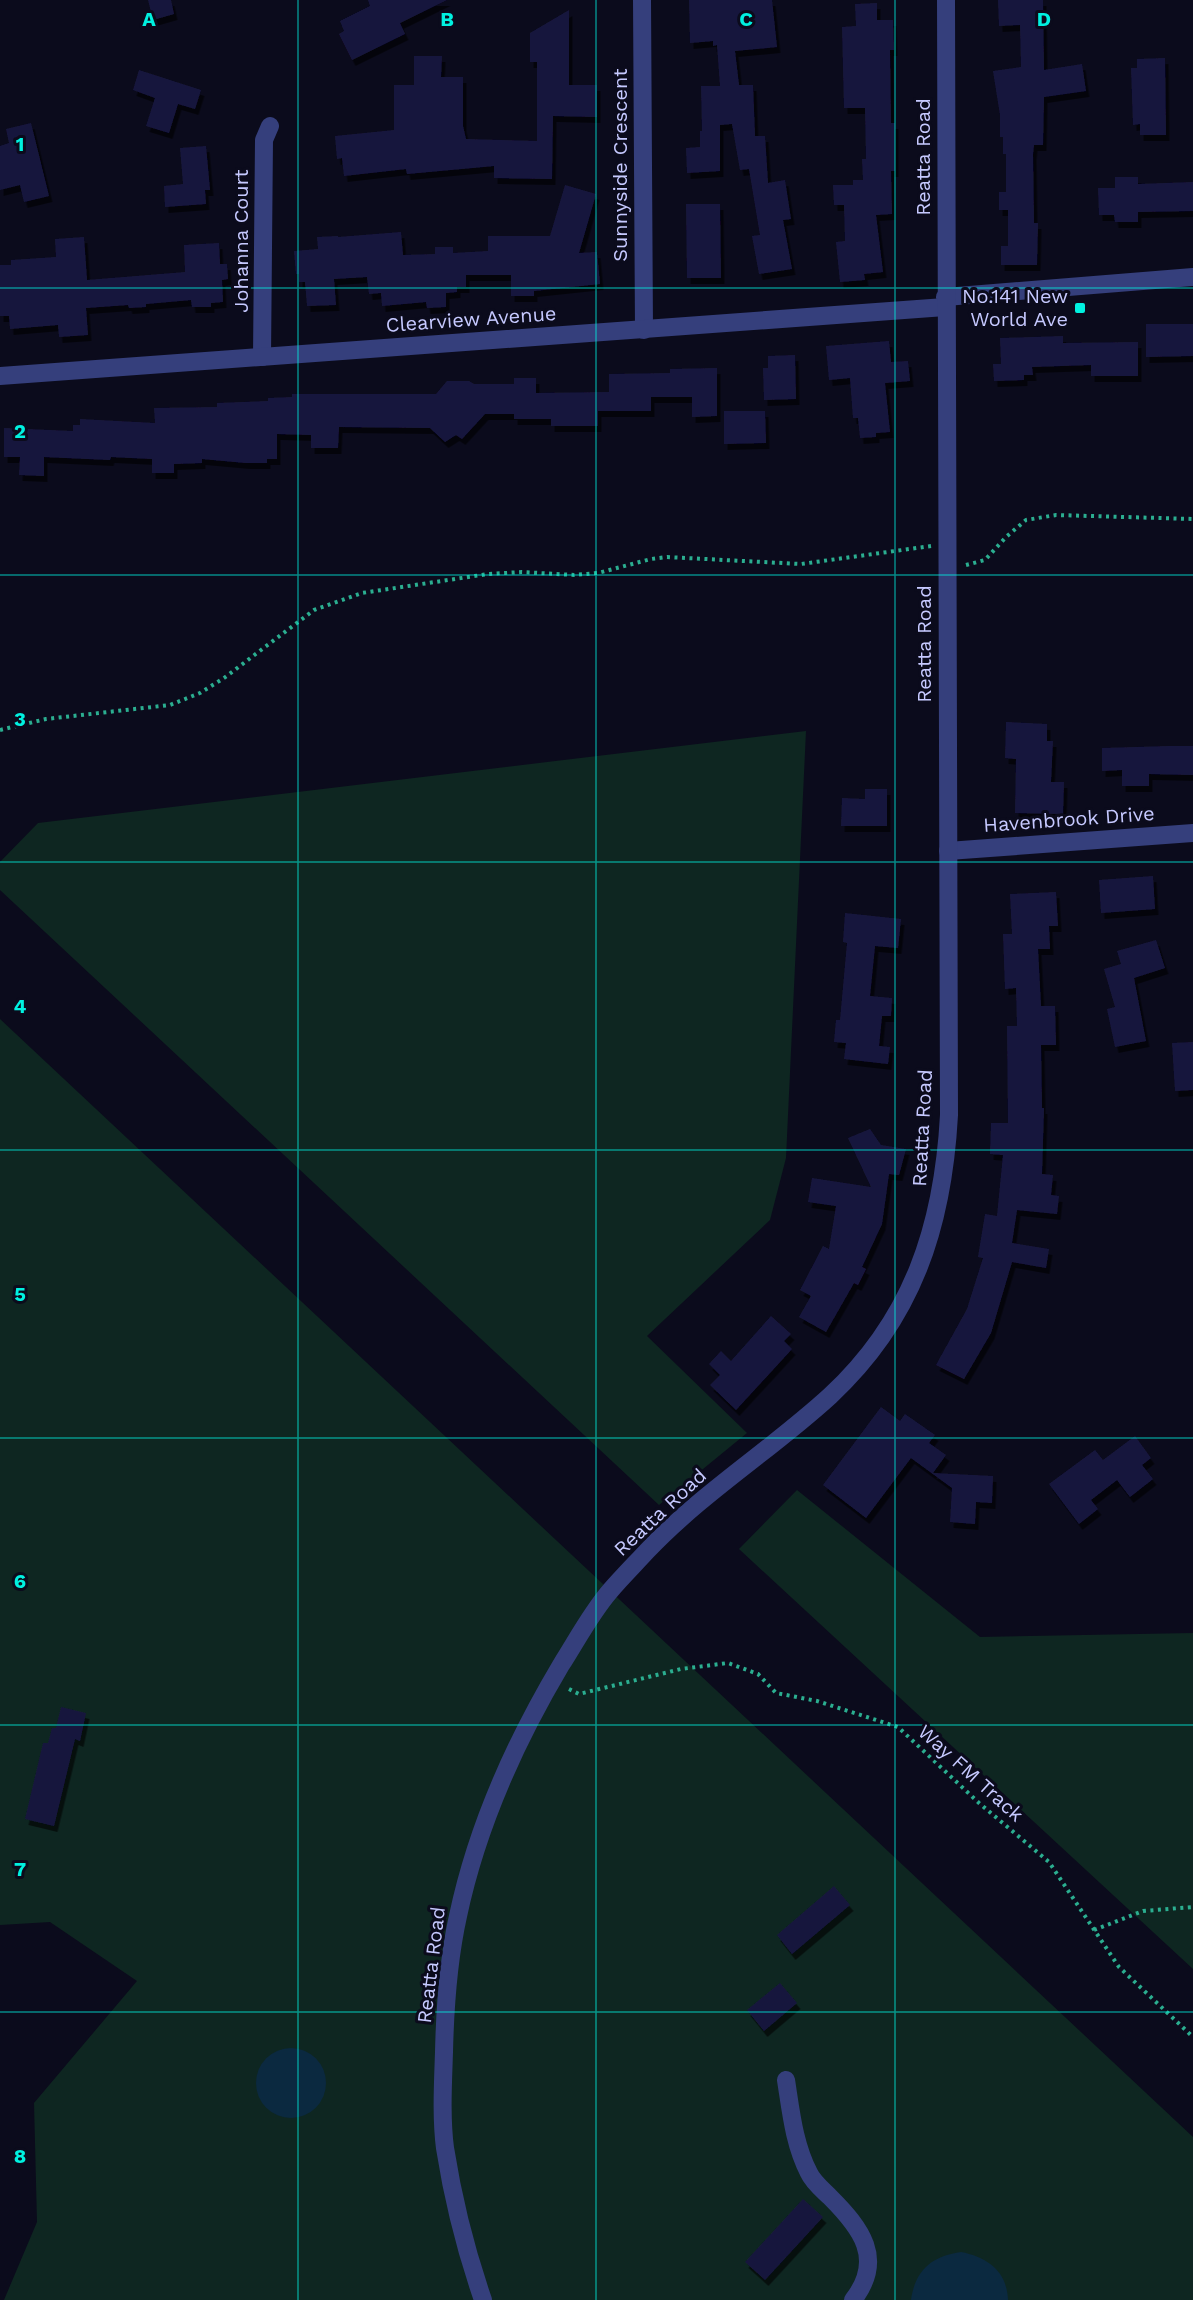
<svg xmlns="http://www.w3.org/2000/svg" width="1193" height="2300" viewBox="0 0 1193 2300" font-family="'Work Sans',sans-serif">
	<defs>
		<filter id="shadow"><feDropShadow dx="3.5" dy="6" stdDeviation="0" flood-color="#0009"/></filter>
	</defs>
	<rect width="100%" height="100%" fill="#0b0b1c"/>
	<g fill="#0e2621">
		<polygon points="806,731 786,1158 770,1220 647,1336 747,1433 659,1505 0,890 0,862 38,823"/>
		<polygon points="0,1019 1193,2137 1193,2300 4,2300 37,2222 34,2103 137,1981 50,1922 0,1925"/>
		<polygon points="797,1490 980,1637 1193,1633 1193,1969 739,1549"/>
	</g>
	<g fill="#0b2940">
		<circle cx="291" cy="2083" r="35"/>
		<path d="M961 2252C987 2257 1007 2271 1008 2300H911C915 2270 932 2256 961 2252Z"/>
	</g>
	<g fill="#18173d" filter="url(#shadow)">
		<polygon points="148,0 171,0 174,14 153,20"/>
		<polygon points="368,0 447,0 400,23 405,34 352,60 339,34 344,31 340,21 370,6"/>
		<polygon points="689,0 772,0 777,47 735,51 739,85 753,85 755,136 765,136 768,183 785,180 791,219 783,220 792,269 759,274 752,236 760,235 749,169 740,170 732,124 720,125 720,171 687,173 686,148 700,147 700,131 702,131 701,86 720,86 717,45 713,46 713,41 690,43"/>
		<polygon points="998,0 1043,0 1044,70 1082,64 1086,91 1044,97 1043,145 1034,145 1033,154 1034,223 1038,223 1037,265 1001,265 1001,246 1008,246 1008,210 999,210 999,192 1006,192 1006,154 1003,154 1003,137 1000,137 1000,115 993,71 1021,67 1020,25 999,26"/>
		<polygon points="877,3 877,20 893,20 894,50 890,50 891,123 895,123 895,171 891,171 892,214 876,215 883,272 864,274 865,280 840,282 836,242 845,241 844,205 834,205 833,185 853,185 853,180 863,180 862,159 866,159 865,108 844,108 842,27 856,26 855,4"/>
		<polygon points="569,10 569,85 597,85 597,117 553,116 552,179 494,178 494,166 407,174 406,169 344,176 342,158 337,159 335,136 394,130 394,85 414,85 414,56 442,56 441,77 463,77 463,126 466,139 537,141 537,62 530,62 530,33"/>
		<polygon points="1165,58 1166,135 1140,135 1140,124 1133,125 1131,68 1137,68 1137,59"/>
		<polygon points="139,70 201,90 195,109 178,104 169,133 146,126 155,98 133,90"/>
		<polygon points="31,123 49,196 24,202 20,185 0,190 0,146 9,143 6,129"/>
		<polygon points="206,146 210,190 205,190 206,204 165,207 164,186 183,184 180,148"/>
		<polygon points="1115,177 1138,177 1138,184 1193,182 1193,211 1138,212 1138,222 1115,222 1114,215 1099,215 1098,188 1115,188"/>
		<polygon points="565,185 596,194 579,253 597,252 600,284 534,291 534,296 511,296 511,275 466,275 466,287 457,287 457,292 446,293 446,307 427,308 426,302 382,306 381,293 369,294 367,277 334,279 336,305 307,306 305,282 299,282 299,274 296,274 294,251 318,249 317,237 338,236 338,237 401,232 403,255 435,254 435,247 453,247 453,253 488,251 488,236 550,236"/>
		<polygon points="686,204 720,204 721,278 687,278"/>
		<polygon points="84,237 87,280 185,272 184,245 219,243 220,264 227,264 228,279 222,280 223,302 211,303 211,307 192,307 191,300 146,304 146,307 129,308 128,305 86,308 88,335 59,337 58,325 10,329 9,316 0,316 0,265 11,265 11,260 56,257 55,239"/>
		<polygon points="1146,324 1193,324 1193,356 1146,357"/>
		<polygon points="1063,336 1063,343 1138,342 1138,376 1091,376 1091,365 1032,367 1033,375 1024,375 1024,380 994,381 993,364 1001,364 1000,338"/>
		<polygon points="889,341 891,362 908,361 910,381 885,383 890,432 876,433 876,437 860,438 858,418 853,418 850,378 829,380 826,346"/>
		<polygon points="795,355 796,399 764,400 763,368 768,368 768,356"/>
		<polygon points="717,368 717,416 692,417 692,397 651,397 651,411 598,411 598,426 551,426 551,419 514,419 514,414 485,414 462,439 456,435 445,442 430,428 339,427 338,448 311,448 311,435 277,434 277,459 267,459 267,463 246,463 202,459 202,463 174,464 174,473 152,473 152,459 111,457 110,460 44,457 44,476 19,475 20,457 4,457 4,428 73,431 73,425 80,425 80,419 155,423 154,408 217,407 217,403 268,401 268,398 292,397 292,394 436,394 447,381 469,381 474,384 514,384 514,378 536,378 536,393 609,392 609,374 670,373 670,369"/>
		<polygon points="724,411 765,411 766,443 724,444"/>
		<polygon points="1006,722 1047,724 1047,741 1053,741 1051,782 1064,782 1063,814 1015,813 1016,759 1005,758"/>
		<polygon points="1169,746 1193,746 1193,775 1149,774 1149,786 1122,786 1122,770 1102,771 1102,748"/>
		<polygon points="865,789 887,789 887,826 841,826 842,798 865,799"/>
		<polygon points="1153,876 1155,909 1101,913 1099,880"/>
		<polygon points="1056,892 1058,926 1049,926 1050,949 1038,949 1041,1006 1055,1006 1056,1045 1041,1045 1042,1108 1044,1108 1042,1174 1053,1175 1051,1195 1059,1196 1057,1214 1017,1210 1012,1243 1049,1249 1046,1268 1012,1262 991,1333 964,1379 936,1365 967,1309 983,1258 978,1257 985,1214 997,1216 1003,1155 990,1154 991,1123 1008,1123 1007,1026 1017,1026 1016,988 1005,989 1003,934 1012,934 1010,894"/>
		<polygon points="845,913 901,919 898,948 875,946 870,996 892,998 891,1016 882,1016 879,1046 890,1047 888,1064 844,1059 846,1043 834,1042 836,1020 840,1020 847,943 843,942"/>
		<polygon points="1156,940 1165,968 1134,978 1146,1041 1115,1047 1107,1009 1115,1007 1104,969 1121,964 1117,951"/>
		<polygon points="1193,1042 1193,1090 1175,1091 1172,1043"/>
		<polygon points="870,1129 881,1145 906,1149 899,1175 889,1174 882,1224 862,1267 866,1269 858,1285 854,1283 826,1332 799,1317 811,1296 800,1290 823,1246 829,1249 836,1206 808,1202 812,1178 871,1187 848,1138"/>
		<polygon points="771,1316 791,1334 784,1341 792,1349 736,1410 710,1385 720,1375 709,1364 721,1351 731,1361"/>
		<polygon points="881,1407 900,1421 905,1414 935,1435 929,1443 946,1455 933,1473 993,1476 992,1503 976,1502 975,1524 950,1522 952,1488 911,1458 866,1518 823,1485"/>
		<polygon points="1135,1436 1151,1458 1142,1465 1153,1479 1130,1497 1117,1480 1091,1500 1098,1509 1079,1524 1049,1484 1095,1450 1103,1460"/>
		<polygon points="61,1707 86,1713 80,1741 75,1739 54,1826 25,1819 43,1743 48,1743 52,1728 56,1728"/>
		<polygon points="834,1886 850,1905 792,1954 777,1935"/>
		<polygon points="780,1983 797,2003 764,2031 747,2010"/>
		<polygon points="803,2199 823,2217 765,2280 745,2262"/>
	</g>
	<g fill="none" stroke-linecap="round" stroke-linejoin="round">
		<g stroke="#2bae90" stroke-width="4" stroke-dasharray="3 4.5" stroke-linecap="butt">
			<polyline points="966,565 985,560 1006,537 1026,520 1056,515 1193,519"/>
			<polyline points="0,730 46,719 170,705 200,693 224,678 314,610 362,593 488,574 522,572 574,575 598,573 651,559 667,557 801,564 931,546"/>
			<polyline points="569,1689 579,1694 681,1669 728,1663 758,1674 776,1693 817,1701 898,1727 979,1803 1049,1862 1119,1967 1193,2037"/>
			<polyline points="1094,1930 1143,1911 1193,1907"/>
		</g>
		<g stroke="#353f7c" stroke-width="18">
			<polyline points="642,0 644,330"/>
			<polyline points="945,297 1193,277"/>
			<polyline points="262,357 264,140 270,126"/>
			<polyline points="0,376 945,307"/>
			<polyline points="948,851 1193,833"/>
			<path d="M786 2080C791 2112 794 2144 809 2173 813 2182 823 2190 830 2197 861 2228 885 2259 853 2300"/>
			<path d="M483 2300C466 2251 453 2199 445 2148 441 2117 443 2083 444 2052 445 2007 448 1961 458 1916 477 1826 514 1744 561 1665 577 1640 591 1613 610 1591 622 1577 635 1564 647 1551 702 1493 771 1450 830 1396 913 1319 943 1226 949 1115L946 0"/>
		</g>
	</g>
	<path fill="none" stroke="#00f1e0" stroke-width="1.5" stroke-opacity="0.55" d="M298 0V2300M596 0V2300M895 0V2300M0 288H1193M0 575H1193M0 862H1193M0 1150H1193M0 1438H1193M0 1725H1193M0 2012H1193"/>
	<rect fill="#00f1e0" stroke="#0b0b1c" stroke-width="2" x="1074" y="302" width="12" height="12" rx="3"/>
	<g text-anchor="middle" stroke-width="6" stroke-linejoin="round" paint-order="stroke">
		<g font-size="20" fill="#c6c9ff" stroke="#0b0b1c">
			<text transform="translate(923 157) rotate(-90)" y="7">Reatta Road</text>
			<text transform="translate(620 165) rotate(-90)" y="7">Sunnyside Crescent</text>
			<text transform="translate(241 241) rotate(-90)" y="7">Johanna Court</text>
			<text transform="translate(471 319) rotate(-4)" y="7">Clearview Avenue</text>
			<text transform="translate(924 644) rotate(-90)" y="7">Reatta Road</text>
			<text transform="translate(1069 819) rotate(-4)" y="7">Havenbrook Drive</text>
			<text transform="translate(922 1128) rotate(-87)" y="7">Reatta Road</text>
			<text transform="translate(660 1512) rotate(-43)" y="7">Reatta Road</text>
			<text transform="translate(971 1773) rotate(42)" y="7">Way FM Track</text>
			<text transform="translate(431 1965) rotate(-83)" y="7">Reatta Road</text>
		</g>
		<g font-size="20" fill="#c6c9ff" stroke="#0b0b1c" text-anchor="end">
			<text x="1068" y="303">No.141 New<tspan x="1068" dy="23">World Ave</tspan></text>
		</g>
	</g>
	<g font-size="20" text-anchor="middle" font-weight="bold" fill="#00f1e0" stroke="#0b0b1c" stroke-width="6" stroke-linejoin="round" paint-order="stroke">
		<text x="149" y="26">A</text>
		<text x="447" y="26">B</text>
		<text x="746" y="26">C</text>
		<text x="1044" y="26">D</text>
		<text x="20" y="151">1</text>
		<text x="20" y="438">2</text>
		<text x="20" y="726">3</text>
		<text x="20" y="1013">4</text>
		<text x="20" y="1301">5</text>
		<text x="20" y="1588">6</text>
		<text x="20" y="1876">7</text>
		<text x="20" y="2163">8</text>
	</g>
</svg>
